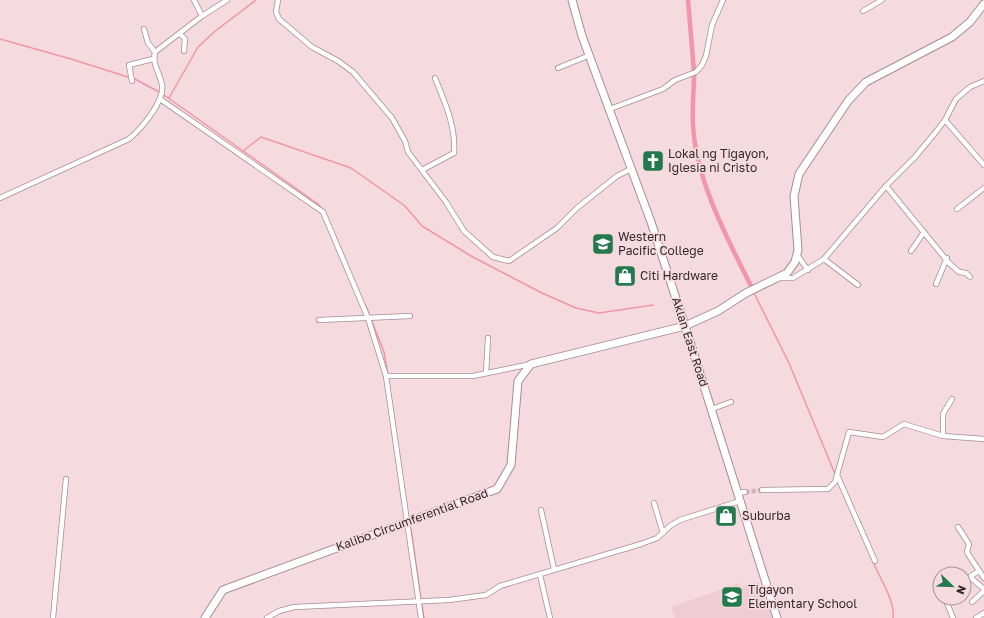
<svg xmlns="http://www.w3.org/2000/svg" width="984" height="618" viewBox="0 0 984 618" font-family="'Golos Text',sans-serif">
	<rect width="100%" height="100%" fill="#f5dadf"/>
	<polygon fill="#efccd3" points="759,582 772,618 675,618 671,607 739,583 741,587"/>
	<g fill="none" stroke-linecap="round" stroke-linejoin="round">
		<g stroke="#f295aa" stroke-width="1.5">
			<polyline points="0,39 71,59 128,77"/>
			<polyline points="133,78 159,92"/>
			<polyline points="164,95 318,204 321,208"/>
			<polyline points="169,98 198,47 214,32 256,0"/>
			<polyline points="243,151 261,137 351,168 405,206 422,226 471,256 542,293 576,308 599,313 653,305"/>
			<polyline points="754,293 789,363 835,474"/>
			<polyline points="365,304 370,316"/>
			<polyline points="371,319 384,352 388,375"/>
			<polyline points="411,529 421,599"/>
			<path d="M873 562C879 576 896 603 893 618"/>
			<polyline points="422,605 424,618"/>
		</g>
		<g stroke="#f295aa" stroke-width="4.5">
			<polyline points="688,0 694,72"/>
			<path d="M694 75C694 91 692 108 693 124 695 178 727 238 751 286"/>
		</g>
		<polyline stroke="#ceb7bb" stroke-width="4.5" stroke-dasharray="4.5 2" stroke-linecap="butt" points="745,492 762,490"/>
		<g stroke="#a68d92" stroke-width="6">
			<g id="street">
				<polyline points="194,0 202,16"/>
				<polyline points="278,0 276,12 279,19 312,47 338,61 353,72 392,118 405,141 408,152 446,202 464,231 493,257 509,261 557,228 577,208 617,176 631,169"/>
				<polyline points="863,11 882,0"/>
				<polyline points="144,29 148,43 155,52"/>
				<polyline points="180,34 185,39 184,51"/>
				<polyline points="558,68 590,55"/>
				<polyline points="132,81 129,65 153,59"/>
				<polyline points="160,99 323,212 368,318 386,376 421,618"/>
				<polyline points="610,109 663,89 675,80 696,72 702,65 706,56 712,25 723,0"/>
				<polyline points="945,120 984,165"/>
				<path d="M422 170 454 153C456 126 445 103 435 78"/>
				<polyline points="886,186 949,263 959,272 966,273 970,277"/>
				<path d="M0 198 129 139C141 129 165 101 162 85 160 73 152 65 155 52L202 16 227 0"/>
				<polyline points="957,209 984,188"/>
				<polyline points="911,251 924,232"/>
				<polyline points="797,255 808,270"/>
				<polyline points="824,259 858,285"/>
				<polyline points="780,278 793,278 824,259 886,186 915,157 935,133 945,120 956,99 970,87 984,81"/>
				<polyline points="936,284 947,258"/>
				<polyline points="319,320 410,316"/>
				<polyline points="486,373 488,338"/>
				<polyline points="386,376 473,376 531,364"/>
				<polyline points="712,409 731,402"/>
				<polyline points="943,436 943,414 952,399"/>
				<polyline points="837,475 875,561"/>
				<polyline points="762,490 828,489 835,482 849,432 883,437 904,424 943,436 984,439"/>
				<polyline points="737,493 745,492"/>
				<polyline points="654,503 663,533"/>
				<polyline points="541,510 554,569"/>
				<polyline points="958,527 969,544 967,552 968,554 984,578"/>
				<polyline points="979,571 971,576 971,578 984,589"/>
				<polyline points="540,575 550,618"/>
				<polyline points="940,586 940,587"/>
				<polyline points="945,598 953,618"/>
				<polyline points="972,602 984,591"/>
				<polyline points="53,618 66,479"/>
				<polyline points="267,618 279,611 294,607 449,600 486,595 500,586 641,544 657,538 670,526 680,520 740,501"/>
				<polyline points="976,618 984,613"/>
			</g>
		</g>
		<g stroke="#a68d92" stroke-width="9">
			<polyline id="secondary" points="205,618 223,590 497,489 511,465 518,381 531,364 685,326"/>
		</g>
		<g stroke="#a68d92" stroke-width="9">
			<g id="primary">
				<polyline points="572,0 582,36 651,222 685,326 777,618"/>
				<polyline points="685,326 718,311 746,293 787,273 795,262 798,250 794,196 799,174 848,101 866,82 952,37 970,22 984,4"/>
			</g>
		</g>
		<use href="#street" stroke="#fff" stroke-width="4.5"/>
		<use href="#secondary" stroke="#fff" stroke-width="7"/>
		<use href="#primary" stroke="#fff" stroke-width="7"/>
	</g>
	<defs>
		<g id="church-square" transform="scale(1.15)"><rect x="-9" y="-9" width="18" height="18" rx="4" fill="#24794c" stroke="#f5dadf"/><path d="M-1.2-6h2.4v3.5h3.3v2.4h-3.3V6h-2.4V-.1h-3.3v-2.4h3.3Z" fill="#fff"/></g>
		<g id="university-square" transform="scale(1.15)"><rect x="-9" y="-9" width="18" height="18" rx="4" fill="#24794c" stroke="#f5dadf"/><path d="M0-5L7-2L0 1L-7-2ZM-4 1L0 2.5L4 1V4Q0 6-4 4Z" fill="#fff"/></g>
		<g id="shop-square" transform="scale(1.15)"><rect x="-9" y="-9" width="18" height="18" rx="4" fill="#24794c" stroke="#f5dadf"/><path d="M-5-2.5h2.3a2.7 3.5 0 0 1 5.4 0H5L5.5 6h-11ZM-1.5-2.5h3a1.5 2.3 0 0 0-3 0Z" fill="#fff"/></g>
		<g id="school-square" transform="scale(1.15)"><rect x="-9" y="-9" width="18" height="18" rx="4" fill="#24794c" stroke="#f5dadf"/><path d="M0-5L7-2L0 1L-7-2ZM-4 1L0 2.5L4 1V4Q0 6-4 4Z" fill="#fff"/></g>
	</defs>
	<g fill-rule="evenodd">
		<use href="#church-square" x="653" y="161"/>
		<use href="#university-square" x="603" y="244"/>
		<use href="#shop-square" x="625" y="276"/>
		<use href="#shop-square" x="726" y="516"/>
		<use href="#school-square" x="732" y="597"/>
	</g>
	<g text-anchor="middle" stroke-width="3.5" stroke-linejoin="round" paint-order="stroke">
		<g font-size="12" fill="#33292b" stroke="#f5dadf" text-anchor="start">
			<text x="668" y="158">Lokal ng Tigayon,<tspan x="668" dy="14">Iglesia ni Cristo</tspan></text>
			<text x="618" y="241">Western<tspan x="618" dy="14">Pacific College</tspan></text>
			<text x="640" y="280">Citi Hardware</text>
			<text x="742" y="520">Suburba</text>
			<text x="748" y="594">Tigayon<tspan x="748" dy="14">Elementary School</tspan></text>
		</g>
		<g font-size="12" fill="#33292b" stroke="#f5dadf">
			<text transform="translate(690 342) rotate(72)" y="4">Aklan East Road</text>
			<text transform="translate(412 520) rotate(-20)" y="4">Kalibo Circumferential Road</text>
		</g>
	</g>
	<g transform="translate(952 586) rotate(113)"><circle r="19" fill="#f5dadf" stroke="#a79397"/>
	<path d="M0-3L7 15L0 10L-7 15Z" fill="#24794c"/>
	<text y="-6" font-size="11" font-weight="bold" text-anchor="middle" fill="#33292b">N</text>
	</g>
</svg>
